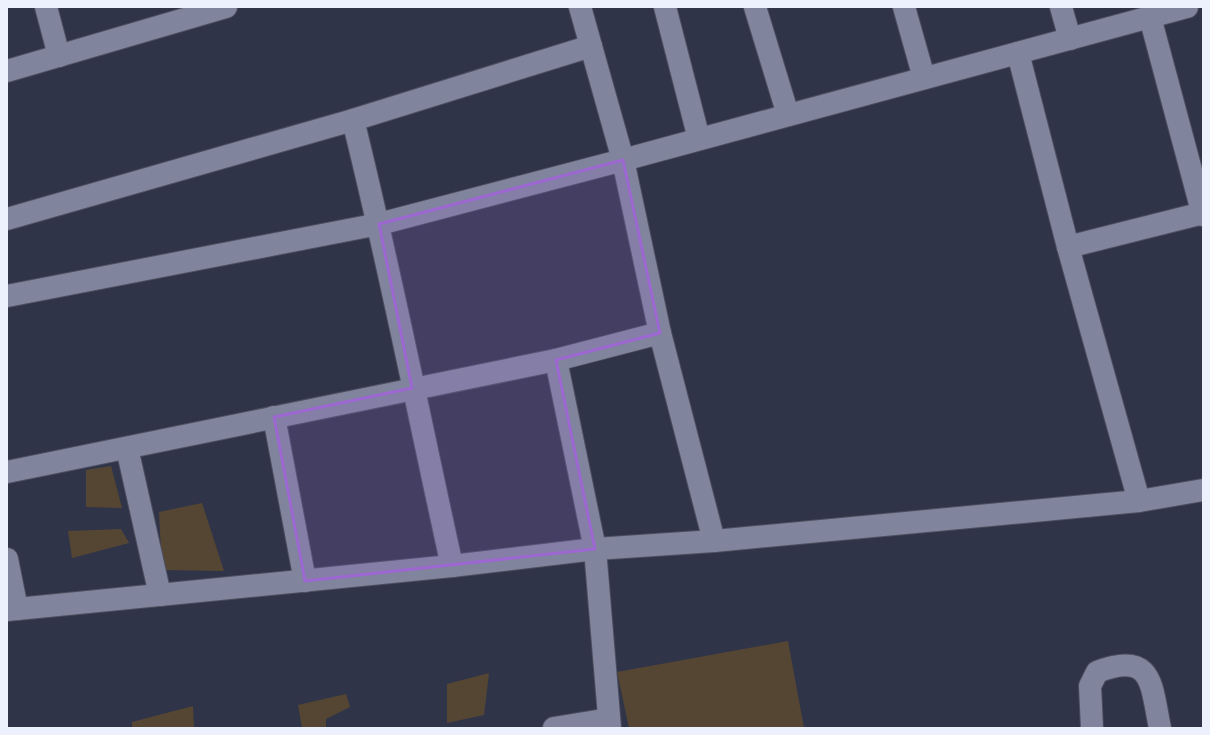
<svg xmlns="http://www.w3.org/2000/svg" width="1210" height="735" viewBox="0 0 1210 735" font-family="'DejaVu Sans',sans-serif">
	<rect width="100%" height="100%" fill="#303448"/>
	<g fill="#554633">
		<polygon points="111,466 122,508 86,507 86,470"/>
		<polygon points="202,503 224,571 162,570 159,512"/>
		<polygon points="121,529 129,543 72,558 68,531"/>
		<polygon points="788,641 804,728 629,728 617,672"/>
		<polygon points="489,673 484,715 447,723 447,684"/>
		<polygon points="346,694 350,707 326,719 326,728 302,728 298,705"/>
		<polygon points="193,706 194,728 132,728 132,722"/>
	</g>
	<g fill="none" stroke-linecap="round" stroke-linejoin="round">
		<g stroke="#4c4f60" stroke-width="24">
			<g id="minor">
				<polyline points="46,7 59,56"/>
				<polyline points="580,7 623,160 660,333"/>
				<polyline points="665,7 699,139"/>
				<polyline points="755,7 788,115"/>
				<polyline points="904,7 924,78"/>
				<polyline points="1061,7 1070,39"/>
				<polyline points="1150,17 1203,215"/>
				<polyline points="1018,53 1068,247 1139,501"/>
				<polyline points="7,71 226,7"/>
				<path d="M353 120C390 268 419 417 452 566"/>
				<polyline points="7,219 353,120 591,46"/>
				<polyline points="1068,247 1203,213"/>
				<polyline points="7,296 379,224 623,160 1187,7"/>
				<polyline points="556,360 595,549 610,728"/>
				<polyline points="274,417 305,581"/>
				<polyline points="127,448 160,595"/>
				<polyline points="7,472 556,360 660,333 714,541"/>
				<polyline points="7,559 17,609"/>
				<polyline points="7,610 452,566 595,549 714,541 1139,501 1203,490"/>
				<polyline points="554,728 609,719"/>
				<path d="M1092 728 1090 686 1097 672C1154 650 1151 686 1160 728"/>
			</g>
		</g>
		<use href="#minor" stroke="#80859d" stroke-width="22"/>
	</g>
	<path fill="#9d67d2" fill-opacity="0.2" stroke="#9d67d2" stroke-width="3" stroke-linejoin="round" d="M623 160 660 333 556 360 595 549 305 581 274 417 412 388 379 224Z"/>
	<rect width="1210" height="735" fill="none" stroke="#edf1fe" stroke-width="16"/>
</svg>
